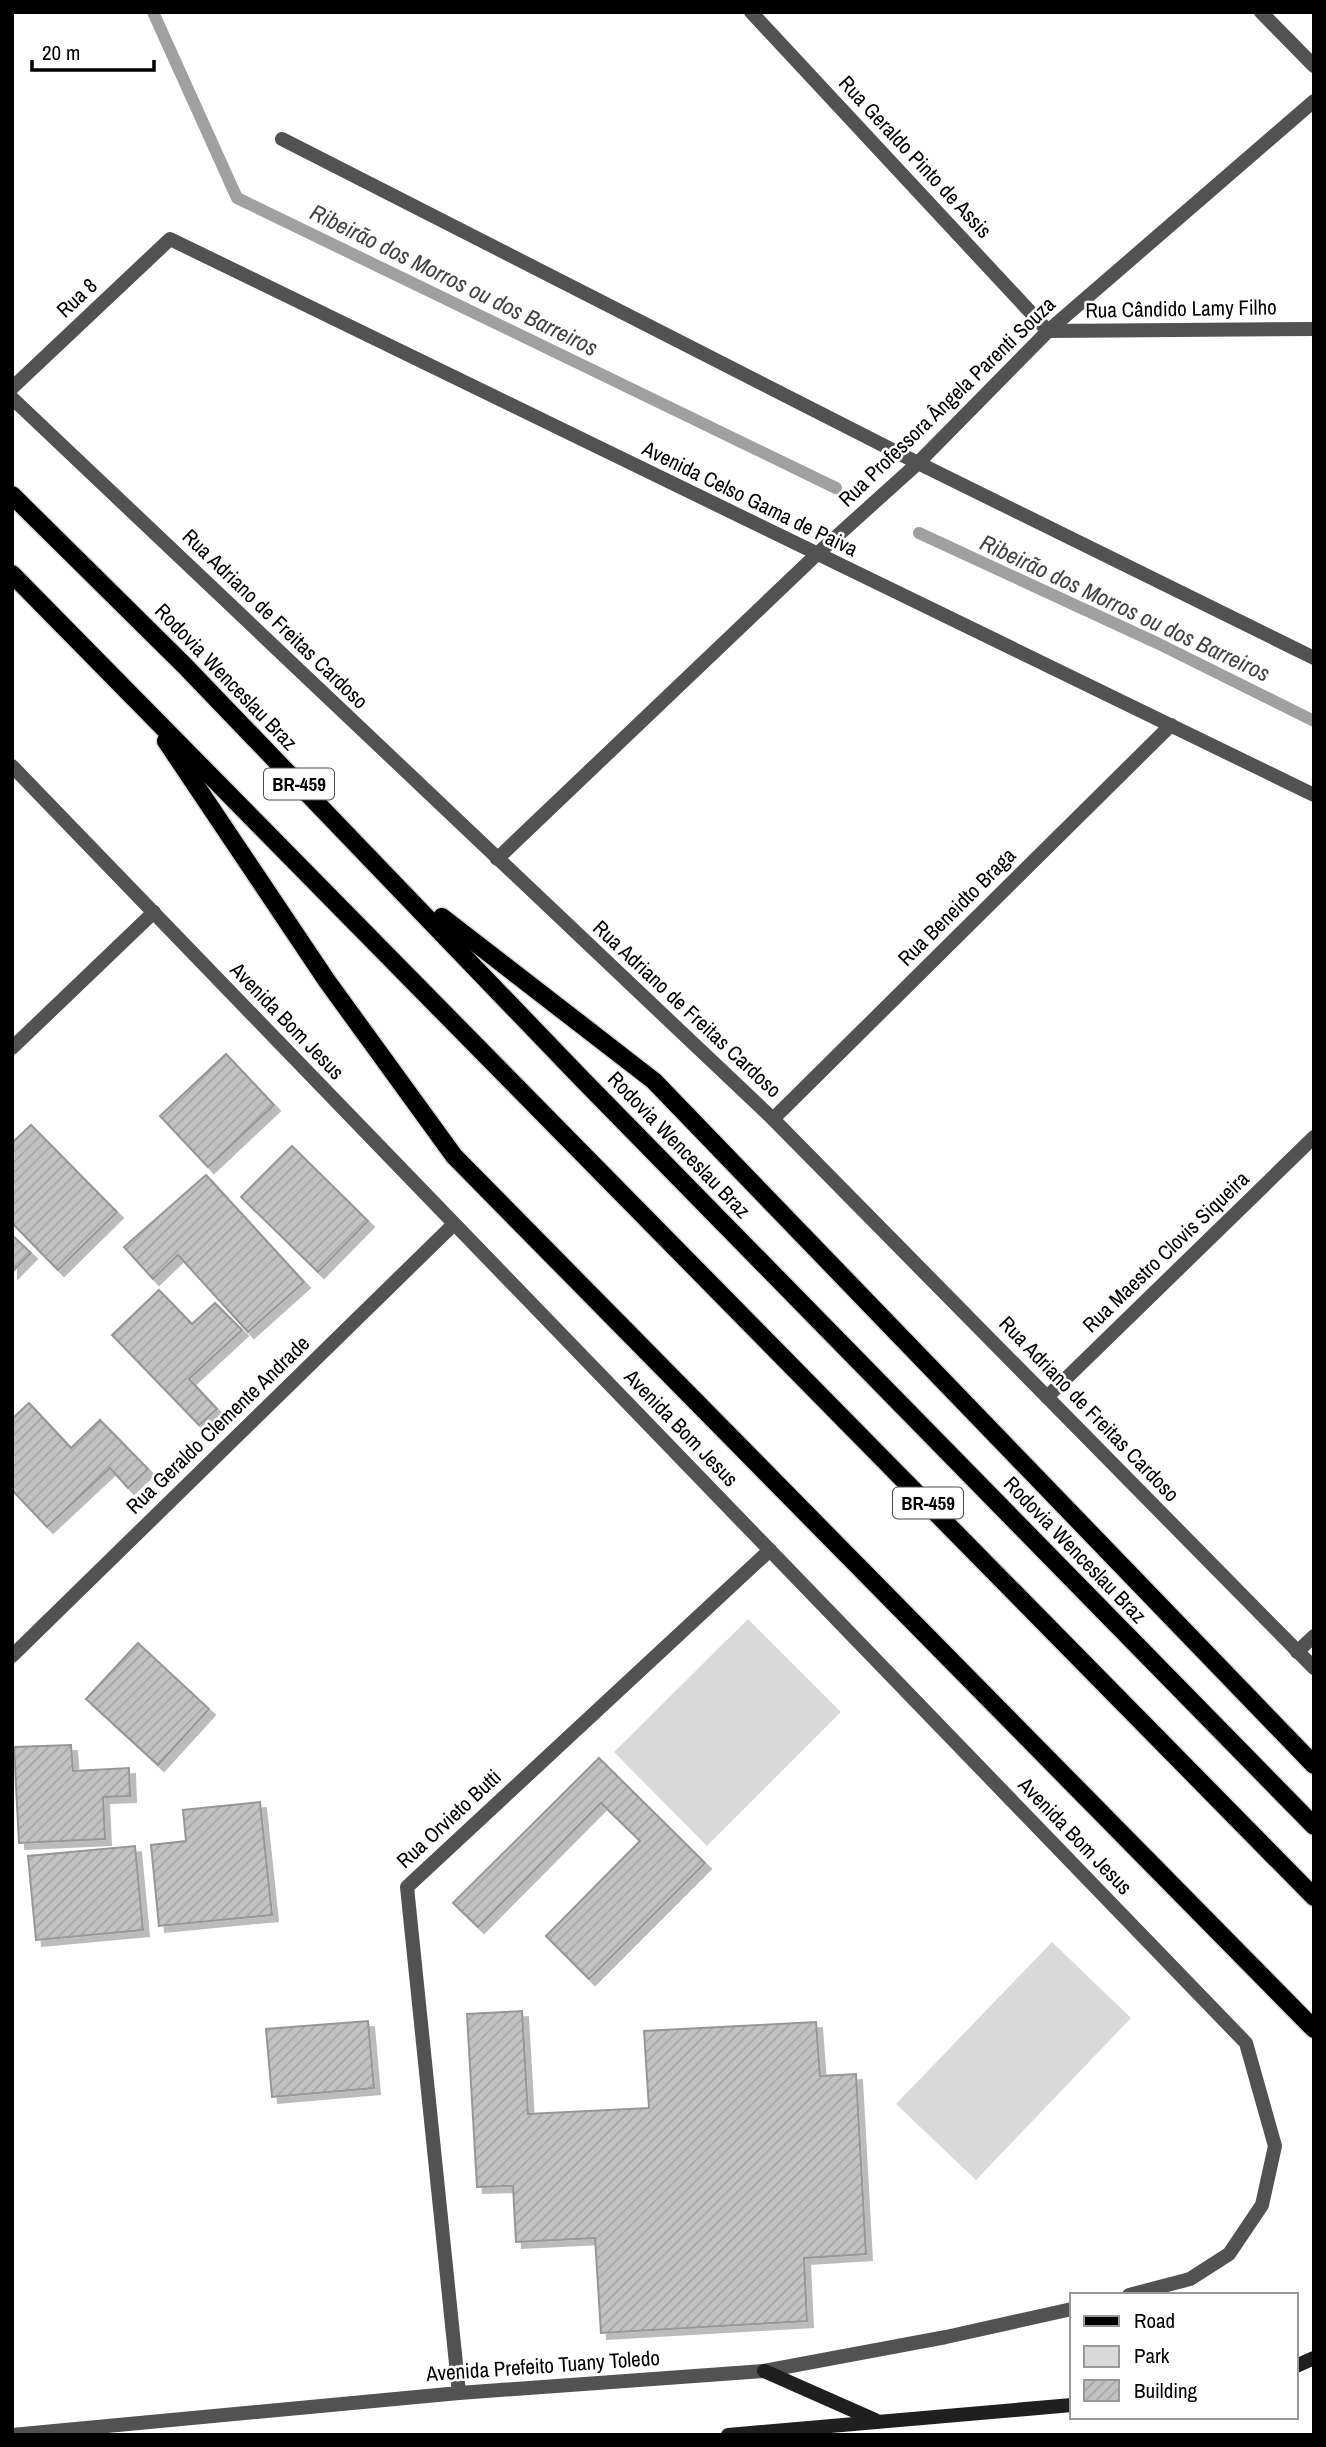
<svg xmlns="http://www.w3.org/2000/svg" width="1326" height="2447" viewBox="0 0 1326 2447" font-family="'Archivo Narrow',sans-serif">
	<defs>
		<pattern id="building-hatch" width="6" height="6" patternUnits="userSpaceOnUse" patternTransform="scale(1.75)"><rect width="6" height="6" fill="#c2c2c2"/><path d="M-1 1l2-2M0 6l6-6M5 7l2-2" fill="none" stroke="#a5a5a5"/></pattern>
		<filter id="shadow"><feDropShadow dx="6" dy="6" stdDeviation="0" flood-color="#0004"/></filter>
	</defs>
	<rect width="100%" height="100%" fill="#fff"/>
	<g fill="#d9d9d9">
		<polygon points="748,1619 841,1712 707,1846 614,1752"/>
		<polygon points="1052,1942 1131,2018 976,2180 896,2104"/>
	</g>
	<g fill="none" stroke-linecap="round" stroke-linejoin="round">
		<g stroke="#a0a0a0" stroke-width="12">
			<polyline points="153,12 237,198 836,488"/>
			<polyline points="919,533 1157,643 1314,721"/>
		</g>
	</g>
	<g fill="url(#building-hatch)" stroke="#969696" stroke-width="2" filter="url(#shadow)">
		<polygon points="226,1054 274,1105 208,1167 160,1116"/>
		<polygon points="31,1125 117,1212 58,1270 12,1223 12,1143"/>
		<polygon points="292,1146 368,1221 318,1272 241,1197"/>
		<polygon points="206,1175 304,1282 248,1332 178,1255 153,1279 124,1247"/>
		<polygon points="12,1235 31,1253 12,1272"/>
		<polygon points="159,1290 192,1324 215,1303 242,1330 189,1379 217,1409 199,1425 112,1335"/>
		<polygon points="29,1403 71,1448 100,1420 148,1469 128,1488 110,1468 47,1527 12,1490 12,1419"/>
		<polygon points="138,1643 209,1709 158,1765 86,1699"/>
		<polygon points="71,1745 73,1771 129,1768 130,1796 103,1797 105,1839 19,1843 14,1747"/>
		<polygon points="599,1758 705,1863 589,1979 546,1936 640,1841 601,1803 478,1927 453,1903"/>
		<polygon points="260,1802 272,1915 159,1926 151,1845 186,1841 183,1810"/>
		<polygon points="135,1846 143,1930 36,1940 28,1856"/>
		<polygon points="522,2011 528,2114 649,2108 644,2031 816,2022 820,2076 856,2074 866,2254 804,2258 807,2321 601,2333 595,2238 516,2242 513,2186 477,2187 467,2014"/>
		<polygon points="368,2021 374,2088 272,2097 266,2029"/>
	</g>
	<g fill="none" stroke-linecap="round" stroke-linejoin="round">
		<g stroke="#dbdbdb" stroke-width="21">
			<g id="primary">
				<polyline points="12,495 184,665 581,1078 1314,1826"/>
				<polyline points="12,574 1314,1897"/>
				<polyline points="166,741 327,981 454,1156 1314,2029"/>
				<polyline points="442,917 654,1081 1314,1765"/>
			</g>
		</g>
		<g stroke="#525252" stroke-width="14">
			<polyline points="751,12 1048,331 1314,329"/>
			<polyline points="1261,12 1314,66"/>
			<polyline points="282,139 918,463 1314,658"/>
			<polyline points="12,388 170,239 1314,795"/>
			<polyline points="12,398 773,1119 1314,1668"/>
			<polyline points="12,766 1246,2043 1275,2146 1262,2205 1229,2254 1190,2279 1129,2295"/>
			<polyline points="497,859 816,555 918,463 1048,331 1314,101"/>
			<polyline points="12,1048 154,912"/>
			<polyline points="773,1119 1171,725"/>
			<polyline points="1047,1397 1314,1137"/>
			<polyline points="1297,1652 1314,1636"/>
			<polyline points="12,1656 454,1224"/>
			<polyline points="459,2393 407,1887 770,1550"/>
			<polyline points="12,2435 459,2393 764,2371 946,2337 1072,2309"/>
		</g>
		<g stroke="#1f1f1f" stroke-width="14">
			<polyline points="1296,2366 1314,2358"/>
			<polyline points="764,2371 875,2420"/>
			<polyline points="728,2435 1072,2405"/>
		</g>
		<use href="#primary" stroke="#000" stroke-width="18"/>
	</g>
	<g text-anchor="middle" stroke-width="5" stroke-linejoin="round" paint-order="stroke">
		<g fill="#fff" stroke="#4c4c4c" stroke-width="2">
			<rect x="264" y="768.5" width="70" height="31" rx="5"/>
			<rect x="893" y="1487.5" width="70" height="31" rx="5"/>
		</g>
		<g font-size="19" font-weight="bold" fill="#000">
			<text x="299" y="791">BR-459</text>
			<text x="928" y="1510">BR-459</text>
		</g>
		<g font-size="21" fill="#000" stroke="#fff">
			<text transform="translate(915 157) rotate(47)" y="7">Rua Geraldo Pinto de Assis</text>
			<text transform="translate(77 298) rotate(-43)" y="7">Rua 8</text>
			<text transform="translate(1181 309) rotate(-1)" y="7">Rua Cândido Lamy Filho</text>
			<text transform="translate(947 402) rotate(-44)" y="7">Rua Professora Ângela Parenti Souza</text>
			<text transform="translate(750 499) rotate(26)" y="7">Avenida Celso Gama de Paiva</text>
			<text transform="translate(275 619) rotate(44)" y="7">Rua Adriano de Freitas Cardoso</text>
			<text transform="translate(226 677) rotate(46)" y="7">Rodovia Wenceslau Braz</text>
			<text transform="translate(957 907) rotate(-45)" y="7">Rua Beneidto Braga</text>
			<text transform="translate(687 1009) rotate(43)" y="7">Rua Adriano de Freitas Cardoso</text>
			<text transform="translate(287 1021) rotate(46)" y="7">Avenida Bom Jesus</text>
			<text transform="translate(679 1145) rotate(46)" y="7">Rodovia Wenceslau Braz</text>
			<text transform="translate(1166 1252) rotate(-44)" y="7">Rua Maestro Clovis Siqueira</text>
			<text transform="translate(1089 1409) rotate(46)" y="7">Rua Adriano de Freitas Cardoso</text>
			<text transform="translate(218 1425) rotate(-44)" y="7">Rua Geraldo Clemente Andrade</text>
			<text transform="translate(681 1428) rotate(46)" y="7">Avenida Bom Jesus</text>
			<text transform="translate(1075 1550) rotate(46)" y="7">Rodovia Wenceslau Braz</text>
			<text transform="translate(449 1819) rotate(-43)" y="7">Rua Orvieto Butti</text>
			<text transform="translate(1075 1836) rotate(46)" y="7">Avenida Bom Jesus</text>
			<text transform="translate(543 2366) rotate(-4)" y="7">Avenida Prefeito Tuany Toledo</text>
		</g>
		<g font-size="23" font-style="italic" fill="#414141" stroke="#fff">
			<text transform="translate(454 280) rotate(26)" y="8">Ribeirão dos Morros ou dos Barreiros</text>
			<text transform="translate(1125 608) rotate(25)" y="8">Ribeirão dos Morros ou dos Barreiros</text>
		</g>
	</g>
	<rect width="1326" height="2447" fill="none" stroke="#000000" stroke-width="28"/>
	<rect x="1070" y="2293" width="228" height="126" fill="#ffffff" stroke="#999999" stroke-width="2"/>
	<rect x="1084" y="2316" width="35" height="10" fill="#000000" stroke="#999999" stroke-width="2"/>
	<text x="1134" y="2328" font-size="21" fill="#000000">Road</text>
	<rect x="1084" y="2346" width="35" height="21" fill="#d9d9d9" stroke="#999999" stroke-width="2"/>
	<text x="1134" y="2363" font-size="21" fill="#000000">Park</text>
	<rect x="1084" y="2380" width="35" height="21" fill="url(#building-hatch)" stroke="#999999" stroke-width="2"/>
	<text x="1134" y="2398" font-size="21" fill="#000000">Building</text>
	<path d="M32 60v10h122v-10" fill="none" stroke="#000000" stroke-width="3.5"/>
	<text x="42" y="60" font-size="21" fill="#000000" stroke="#ffffff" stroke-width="5" paint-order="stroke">20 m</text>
</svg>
